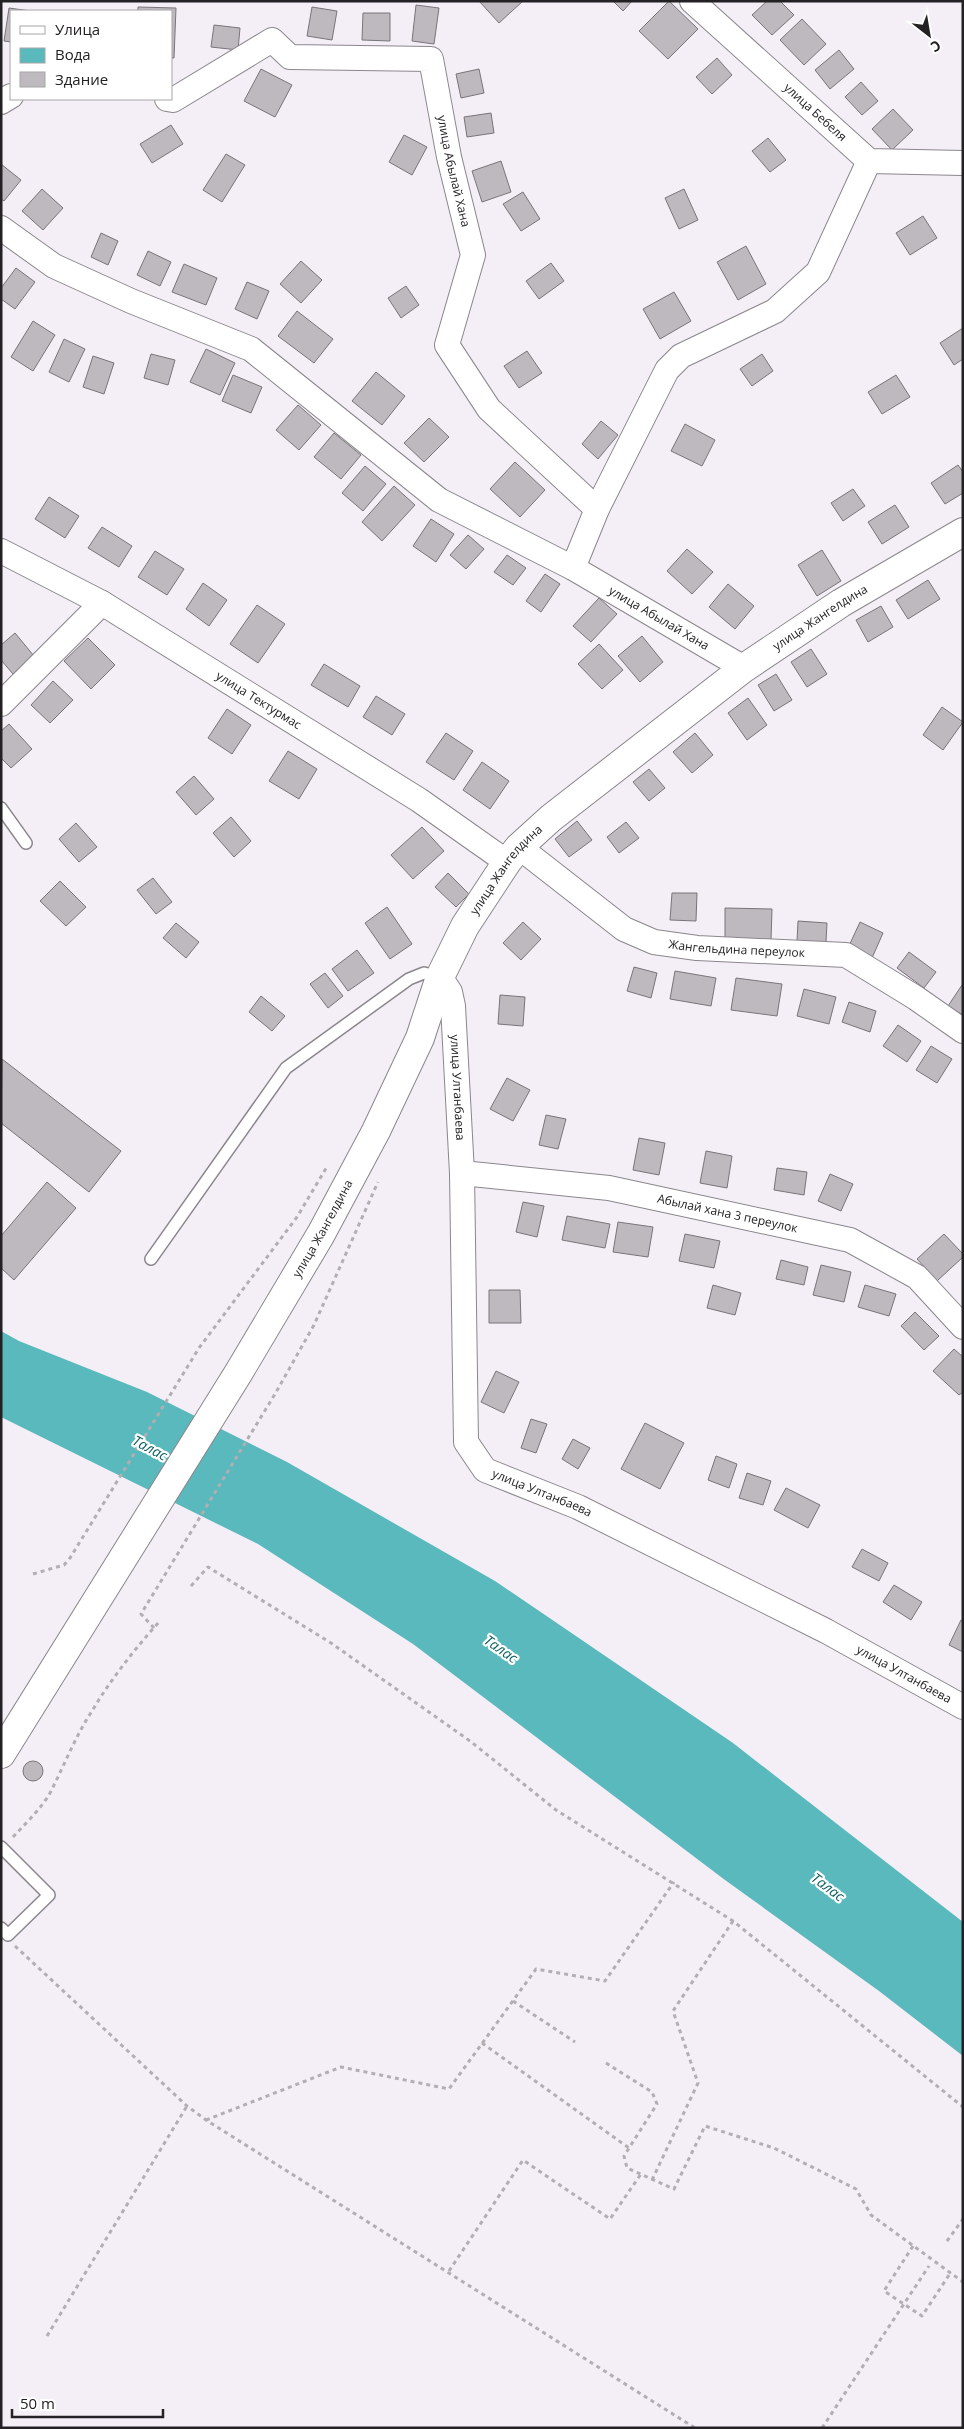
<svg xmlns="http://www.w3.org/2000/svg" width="964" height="2429" viewBox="0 0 964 2429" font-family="'Open Sans',sans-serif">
	<rect width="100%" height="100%" fill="#f4eff6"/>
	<polygon fill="#59b9bc" points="1,1331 19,1341 147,1392 287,1462 495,1581 733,1743 963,1922 963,2056 879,1991 725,1880 413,1644 258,1544 1,1417"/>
	<g fill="#beb8bf" stroke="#79747a">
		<polygon points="479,1 523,1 499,23"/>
		<polygon points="613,1 632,1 623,11"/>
		<polygon points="669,1 698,29 668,59 639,31"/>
		<polygon points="767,1 780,1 794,15 772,35 752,15"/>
		<polygon points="416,5 439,8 434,44 412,41"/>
		<polygon points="138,7 176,8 174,58 171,58 171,11 138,11"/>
		<polygon points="312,7 337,11 332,40 307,36"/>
		<polygon points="9,8 31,11 11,11 11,42 4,41"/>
		<polygon points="363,13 390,13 390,41 362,40"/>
		<polygon points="802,19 826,44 804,65 780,40"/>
		<polygon points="214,25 240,28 238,50 211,47"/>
		<polygon points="839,50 854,69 830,89 815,70"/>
		<polygon points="717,58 732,75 712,94 696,77"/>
		<polygon points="261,69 292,85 275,117 244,101"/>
		<polygon points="479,69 484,93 461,98 456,74"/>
		<polygon points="861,82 878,101 862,115 845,97"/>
		<polygon points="893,109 913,130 892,150 872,129"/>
		<polygon points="491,113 494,133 467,137 464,117"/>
		<polygon points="171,125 183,144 152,163 140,144"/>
		<polygon points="404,135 427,147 412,175 389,162"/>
		<polygon points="768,138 786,160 770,172 752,151"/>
		<polygon points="226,154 245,165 222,202 203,190"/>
		<polygon points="501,161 511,192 482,202 472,171"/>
		<polygon points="1,164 21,180 4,201 1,199"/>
		<polygon points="42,189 63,208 43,230 22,211"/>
		<polygon points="684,189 698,220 679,229 665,198"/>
		<polygon points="523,192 540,219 521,231 503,204"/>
		<polygon points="923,216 937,238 910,255 896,233"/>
		<polygon points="101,233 118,241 108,265 91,257"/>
		<polygon points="746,246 766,284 738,300 717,262"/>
		<polygon points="148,251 171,262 160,286 137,275"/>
		<polygon points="301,261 322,280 301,303 280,284"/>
		<polygon points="551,263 564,281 539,299 526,281"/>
		<polygon points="184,264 217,278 206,305 172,292"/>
		<polygon points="16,268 35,282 15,309 1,299 1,288"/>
		<polygon points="247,282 269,291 257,319 235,309"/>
		<polygon points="406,286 419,305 401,318 388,298"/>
		<polygon points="674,292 691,321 660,339 643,309"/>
		<polygon points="297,311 333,339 314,363 278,336"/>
		<polygon points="33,321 55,335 33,371 11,357"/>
		<polygon points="963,328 963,359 954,365 940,343"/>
		<polygon points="64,339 85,349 69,382 49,372"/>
		<polygon points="206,349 235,363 220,395 190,382"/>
		<polygon points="527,351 542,373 519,388 504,366"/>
		<polygon points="151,354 175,360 168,385 144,378"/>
		<polygon points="762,354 773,371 752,386 740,369"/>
		<polygon points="93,356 114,363 104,394 83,387"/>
		<polygon points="376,372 405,396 382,425 352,401"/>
		<polygon points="233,375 262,387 251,413 222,401"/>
		<polygon points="896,375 910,397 882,414 868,392"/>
		<polygon points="298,405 321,425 299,450 276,430"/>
		<polygon points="429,418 449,437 424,462 404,443"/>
		<polygon points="601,421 618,435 598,459 582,444"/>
		<polygon points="685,424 715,440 702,466 671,451"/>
		<polygon points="334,433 361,455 341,479 314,457"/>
		<polygon points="515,462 545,490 520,517 490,489"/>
		<polygon points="958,465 963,472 963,493 945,504 931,483"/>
		<polygon points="365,466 386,484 363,511 342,493"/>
		<polygon points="394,486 415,505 382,541 362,522"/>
		<polygon points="853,489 865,506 843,521 831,503"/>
		<polygon points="49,497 79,516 65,538 35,519"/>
		<polygon points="895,505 909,527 882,544 868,522"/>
		<polygon points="431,519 454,534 436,562 413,546"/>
		<polygon points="102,527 132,546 119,567 88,548"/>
		<polygon points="468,535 484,549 466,569 450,555"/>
		<polygon points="687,549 713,572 692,594 667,571"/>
		<polygon points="822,550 841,581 817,596 798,565"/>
		<polygon points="155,551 184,569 167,595 138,577"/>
		<polygon points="507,555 526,568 513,585 494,572"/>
		<polygon points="545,574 560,584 541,612 526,601"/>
		<polygon points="928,580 940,599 908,619 896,600"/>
		<polygon points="203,583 227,600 209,626 186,609"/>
		<polygon points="728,584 754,606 735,629 709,607"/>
		<polygon points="599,598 617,614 591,642 573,626"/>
		<polygon points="257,605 285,624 258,663 230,644"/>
		<polygon points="881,606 893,627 868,642 856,620"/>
		<polygon points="15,633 34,656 13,674 1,660 1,645"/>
		<polygon points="642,636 663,662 640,682 618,656"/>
		<polygon points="88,638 115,665 91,689 64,661"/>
		<polygon points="599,644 623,670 602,689 578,664"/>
		<polygon points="811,649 827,674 807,687 791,662"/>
		<polygon points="324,664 360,686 348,707 311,685"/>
		<polygon points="776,674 792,700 774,711 758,685"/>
		<polygon points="53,681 73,700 50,723 31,705"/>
		<polygon points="376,696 405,714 392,735 363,717"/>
		<polygon points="748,698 767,725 747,740 728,713"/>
		<polygon points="942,707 963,722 943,750 923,735"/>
		<polygon points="227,709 251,725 232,754 208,738"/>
		<polygon points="9,724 32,749 11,768 1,758 1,731"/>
		<polygon points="446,733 473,751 454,780 426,762"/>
		<polygon points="695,733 713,755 692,773 673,752"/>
		<polygon points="288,751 317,769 299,799 269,781"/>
		<polygon points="482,762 509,781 490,809 463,790"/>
		<polygon points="649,769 665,788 649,801 633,782"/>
		<polygon points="194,776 214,799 196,815 176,792"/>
		<polygon points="231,817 251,841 234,857 213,833"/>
		<polygon points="577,821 592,840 569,857 555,839"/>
		<polygon points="626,822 639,838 619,853 607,837"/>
		<polygon points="76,823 97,847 79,862 59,839"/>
		<polygon points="422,827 444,851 413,879 391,855"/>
		<polygon points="448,873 469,894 456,907 435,887"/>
		<polygon points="153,878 172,902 156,914 137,890"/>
		<polygon points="60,881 86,907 66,926 40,901"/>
		<polygon points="672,893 697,893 696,921 670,920"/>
		<polygon points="387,907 412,944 390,959 365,923"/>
		<polygon points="725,908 772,909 771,940 725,940"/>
		<polygon points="798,921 827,923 826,942 797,941"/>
		<polygon points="523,922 541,939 521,960 503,943"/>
		<polygon points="860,922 883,933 872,958 848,948"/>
		<polygon points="176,923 199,942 186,958 163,938"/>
		<polygon points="357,950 374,973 348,991 332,969"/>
		<polygon points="909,952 936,972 924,988 897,968"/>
		<polygon points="634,967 657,973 651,998 627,991"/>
		<polygon points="675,971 716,978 711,1006 670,999"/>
		<polygon points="325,973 343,996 328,1008 310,984"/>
		<polygon points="736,978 782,984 777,1016 731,1010"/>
		<polygon points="962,985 963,986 963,1015 948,1006"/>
		<polygon points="804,989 836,997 829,1024 797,1016"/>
		<polygon points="500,995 525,997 523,1026 498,1024"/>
		<polygon points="261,996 285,1016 272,1031 249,1012"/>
		<polygon points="849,1002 876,1011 870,1032 842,1022"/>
		<polygon points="898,1025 921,1041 907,1062 883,1046"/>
		<polygon points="931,1046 952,1059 937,1083 916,1070"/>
		<polygon points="2,1059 121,1151 89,1192 1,1123"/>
		<polygon points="507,1078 530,1090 513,1121 490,1109"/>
		<polygon points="546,1115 566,1119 558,1149 539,1145"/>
		<polygon points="639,1138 665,1143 659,1175 633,1170"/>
		<polygon points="706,1151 732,1156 727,1188 700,1183"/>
		<polygon points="777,1168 807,1172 804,1195 774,1190"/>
		<polygon points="830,1174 853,1184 841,1211 818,1201"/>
		<polygon points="47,1182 76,1208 14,1280 1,1268 1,1236"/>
		<polygon points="523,1202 544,1206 537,1237 516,1232"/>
		<polygon points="567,1216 610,1224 605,1248 562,1240"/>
		<polygon points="618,1222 653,1227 648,1257 613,1252"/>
		<polygon points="685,1234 720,1241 714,1268 679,1261"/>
		<polygon points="944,1234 963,1254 963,1257 937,1281 917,1259"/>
		<polygon points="781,1260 808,1267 804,1285 776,1279"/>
		<polygon points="821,1265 851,1272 844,1302 813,1295"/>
		<polygon points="713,1285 741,1293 735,1315 707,1308"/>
		<polygon points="865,1285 896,1294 889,1316 858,1307"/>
		<polygon points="489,1290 520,1290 521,1323 489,1323"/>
		<polygon points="915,1312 939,1336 924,1350 901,1326"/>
		<polygon points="954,1349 963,1357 963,1392 959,1395 933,1371"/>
		<polygon points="496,1371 519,1382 504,1413 481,1402"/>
		<polygon points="531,1419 547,1424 536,1453 521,1448"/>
		<polygon points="645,1423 684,1443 660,1489 621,1469"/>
		<polygon points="573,1439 590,1448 578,1469 562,1459"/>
		<polygon points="716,1456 737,1464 729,1488 708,1480"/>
		<polygon points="747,1473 771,1481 763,1505 739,1498"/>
		<polygon points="786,1488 820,1505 808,1528 774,1510"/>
		<polygon points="862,1549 888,1563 879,1581 852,1567"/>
		<polygon points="894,1585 922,1602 911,1620 883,1602"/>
		<polygon points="961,1620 963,1621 963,1652 949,1645"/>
		<circle cx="33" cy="1771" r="10"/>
	</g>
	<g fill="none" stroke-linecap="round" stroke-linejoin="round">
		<g stroke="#8b868c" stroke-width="14">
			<g id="lane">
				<polyline points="1,808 26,843"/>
				<polyline points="151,1259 286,1068 409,979 424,973 440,977"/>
				<polyline points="1,1847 49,1895 8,1935 1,1928"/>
			</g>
		</g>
		<g stroke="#8b868c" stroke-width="26">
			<g id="street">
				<path id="s1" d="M692 1 869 161 963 163"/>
				<path id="s2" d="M167 99 173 100 272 40 290 57 431 59 449 157 473 255 447 345 489 409 597 509 573 568"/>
				<polyline points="1,102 11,96"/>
				<path id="s3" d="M1 228 54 266 131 301 251 349 439 500 573 568 744 668"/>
				<polyline points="597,509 667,370 681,356 775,311 818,272 869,161"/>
				<path id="s4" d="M1 551 102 603 419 800 507 862"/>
				<polyline points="1,704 102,603"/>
				<path id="s5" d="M519 847 624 929 654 942 697 948 846 955 916 998 963 1031"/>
				<path id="s6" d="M440 977 450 992 453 1006 462 1173 466 1442 485 1470 578 1507 826 1631 963 1707"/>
				<path id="s7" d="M462 1173 609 1188 850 1240 917 1277 963 1327"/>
			</g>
		</g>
		<g stroke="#8b868c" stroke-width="30">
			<g id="secondary">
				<path id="s8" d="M1 1754 239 1372 321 1234 376 1131 420 1038 440 977 465 926 507 862 519 847 551 818 744 668 841 603 963 532"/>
			</g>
		</g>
		<g stroke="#b2aeb3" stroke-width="3" stroke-dasharray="4 4" stroke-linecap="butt">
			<polyline points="33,1574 64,1565 70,1558 199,1348 297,1217 328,1165"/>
			<polyline points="191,1586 208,1567 331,1643 470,1741 556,1810 733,1921 963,2107"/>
			<polyline points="154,1628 141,1614 275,1394 314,1325 378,1182"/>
			<path d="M13 1837C26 1823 40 1810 50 1793 64 1766 75 1737 92 1711 111 1679 134 1650 159 1622"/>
			<polyline points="15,1946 187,2106 206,2120 695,2428"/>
			<polyline points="513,2001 575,2042"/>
			<polyline points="482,2043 629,2148"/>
			<polyline points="606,2063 652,2092 657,2104 624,2156 627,2168 674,2189 705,2126 774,2148 856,2189 871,2215 963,2282"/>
			<polyline points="206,2120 341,2067 449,2089 536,1969 605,1981 674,1882"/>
			<polyline points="652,2180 698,2083 673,2011 733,1921"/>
			<polyline points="947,2241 963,2219"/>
			<polyline points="913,2246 884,2291 922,2316 951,2272"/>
			<polyline points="449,2271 523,2160 610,2219 641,2174"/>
			<polyline points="47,2336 187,2106"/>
			<polyline points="822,2428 929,2266"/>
		</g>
		<use href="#lane" stroke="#fff" stroke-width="11"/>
		<use href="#street" stroke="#fff" stroke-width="24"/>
		<use href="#secondary" stroke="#fff" stroke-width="28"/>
	</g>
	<g text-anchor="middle" stroke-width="4.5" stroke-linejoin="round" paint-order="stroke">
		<g font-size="12" fill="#232123" stroke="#fff">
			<text dy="4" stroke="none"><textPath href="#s1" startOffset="166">улица Бебеля</textPath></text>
			<text dy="4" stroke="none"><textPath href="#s2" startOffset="402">улица Абылай Хана</textPath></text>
			<text dy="4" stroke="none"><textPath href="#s3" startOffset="770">улица Абылай Хана</textPath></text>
			<text dy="4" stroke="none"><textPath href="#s8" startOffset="1426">улица Жангелдина</textPath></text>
			<text dy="4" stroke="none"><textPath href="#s4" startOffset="298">улица Тектурмас</textPath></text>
			<text dy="4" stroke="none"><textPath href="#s8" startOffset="1021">улица Жангелдина</textPath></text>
			<text dy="4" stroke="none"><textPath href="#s5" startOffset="249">Жангельдина переулок</textPath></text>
			<text dy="4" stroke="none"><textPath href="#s6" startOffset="114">улица Ултанбаева</textPath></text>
			<text dy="4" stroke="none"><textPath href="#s7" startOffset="269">Абылай хана 3 переулок</textPath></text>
			<text dy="4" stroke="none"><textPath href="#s8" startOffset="616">улица Жангелдина</textPath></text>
			<text dy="4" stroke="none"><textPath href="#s6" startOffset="564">улица Ултанбаева</textPath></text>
			<text dy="4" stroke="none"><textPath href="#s6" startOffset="969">улица Ултанбаева</textPath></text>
		</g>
		<g font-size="14" font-style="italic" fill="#085e60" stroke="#fff">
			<text transform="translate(150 1448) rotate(28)" y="5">Талас</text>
			<text transform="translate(501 1649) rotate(35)" y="5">Талас</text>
			<text transform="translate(828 1887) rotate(37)" y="5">Талас</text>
		</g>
	</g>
	<rect width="964" height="2429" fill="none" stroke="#232123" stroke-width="5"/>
	<rect x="10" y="10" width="162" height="90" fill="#ffffff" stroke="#a7a6a7"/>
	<rect x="20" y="26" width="25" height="8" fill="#ffffff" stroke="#a7a6a7"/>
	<text x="55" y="35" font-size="15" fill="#232123">Улица</text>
	<rect x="20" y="48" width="25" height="15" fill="#59b9bc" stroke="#a7a6a7"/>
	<text x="55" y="60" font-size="15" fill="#232123">Вода</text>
	<rect x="20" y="72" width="25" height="15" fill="#beb8bf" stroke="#a7a6a7"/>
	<text x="55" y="85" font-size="15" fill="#232123">Здание</text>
	<g transform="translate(929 35) rotate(149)" stroke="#ffffff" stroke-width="4" paint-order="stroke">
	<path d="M0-4L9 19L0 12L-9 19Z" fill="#232123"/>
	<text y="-8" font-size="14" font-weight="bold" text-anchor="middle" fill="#232123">С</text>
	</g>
	<path d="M12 2409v8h151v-8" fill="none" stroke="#232123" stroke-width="2.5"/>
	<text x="20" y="2409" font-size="15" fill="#232123" stroke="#ffffff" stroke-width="4" paint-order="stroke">50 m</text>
</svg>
